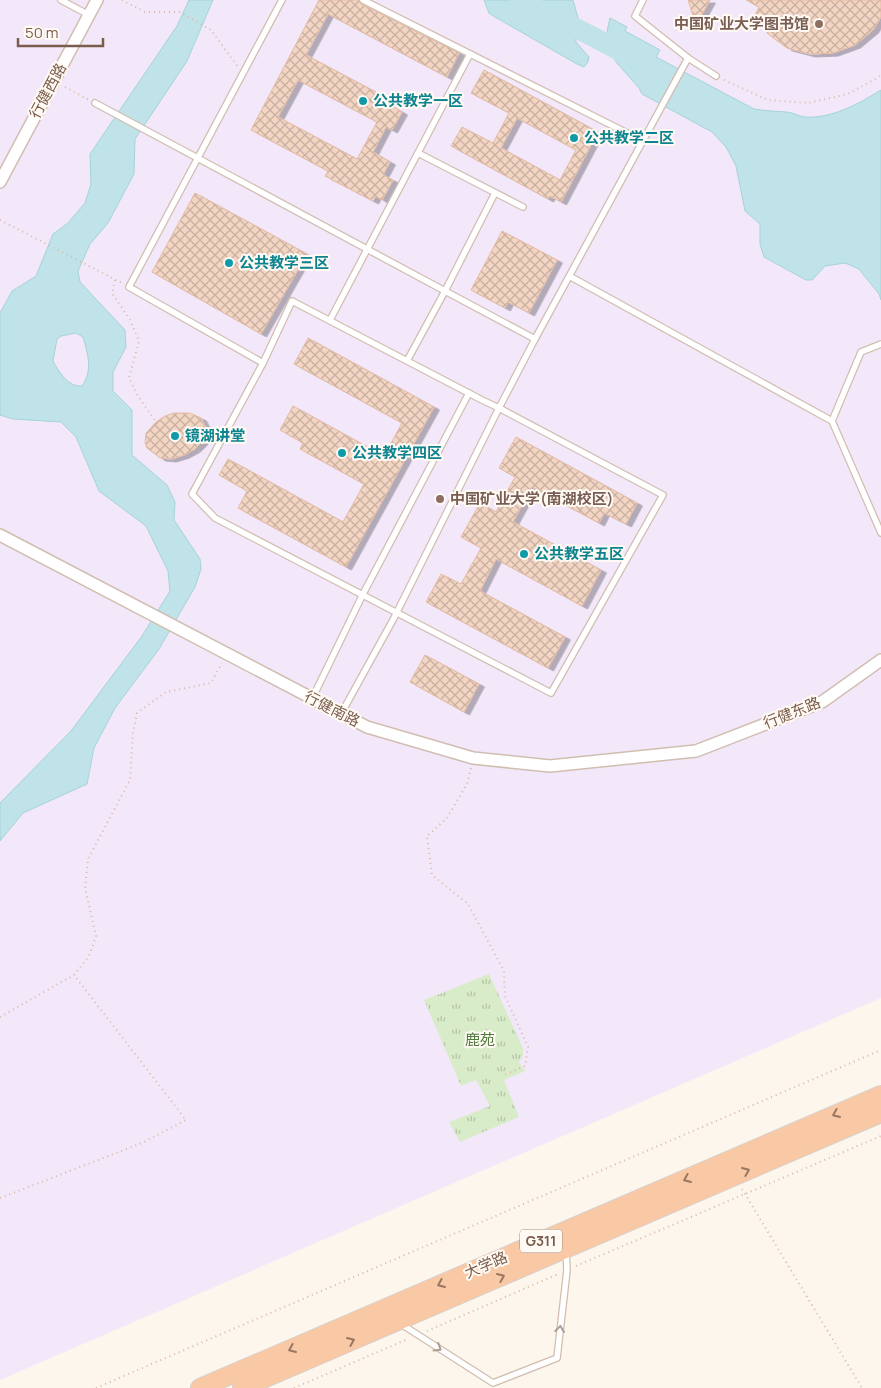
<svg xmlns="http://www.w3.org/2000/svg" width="881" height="1388" viewBox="0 0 881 1388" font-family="Manrope,'Noto Sans SC',sans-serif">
	<defs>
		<pattern id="park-tufts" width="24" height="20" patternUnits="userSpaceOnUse" patternTransform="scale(1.25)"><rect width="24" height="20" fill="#d8ecc9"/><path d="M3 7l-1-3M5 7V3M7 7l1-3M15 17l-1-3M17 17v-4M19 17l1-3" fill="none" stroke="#b4c2a5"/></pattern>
		<pattern id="building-cross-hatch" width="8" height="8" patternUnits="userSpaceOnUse" patternTransform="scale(1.25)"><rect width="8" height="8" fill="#f3d5c3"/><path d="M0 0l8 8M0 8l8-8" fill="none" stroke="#cab0a1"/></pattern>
		<filter id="shadow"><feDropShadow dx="5.5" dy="3" stdDeviation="0" flood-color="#0004"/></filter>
	</defs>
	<rect width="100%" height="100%" fill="#fdf6ec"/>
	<polygon fill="#f3e8fa" points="0,0 881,0 881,998 0,1380"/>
	<polygon fill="url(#park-tufts)" points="489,974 523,1048 523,1056 519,1062 525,1071 504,1080 519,1117 460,1142 449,1122 490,1106 476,1080 461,1086 424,1000"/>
	<g fill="#bfe3e8" stroke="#a5d3da" fill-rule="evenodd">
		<path d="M189 0H213L187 61 135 139 134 174 108 223 90 244 78 271 80 282 125 330 126 347 113 372V391L132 410V455L167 485 175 502 174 520 200 559 201 569 195 587 159 649 115 708 94 748 87 784 23 813 0 841V803L71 731 142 636 170 591 168 571 146 526 99 491 76 437 61 422 13 419 0 415V313L12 291 36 276 53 234 68 223 85 203 91 184 90 154 177 26ZM76 333 83 337C88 355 93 370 82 386 68 387 59 372 53 361L57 339 61 336Z"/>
		<polygon points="484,0 573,0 578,18 574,30 576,42 589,57 588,62 584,67 577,64 495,17 489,13"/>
		<path d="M610 18 627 27 625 31 660 50 656 57 754 109C765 111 775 111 786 112 792 112 798 116 804 117 832 119 858 104 881 90V300L879 294 859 269 845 263 825 266 812 280H806L764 257 760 244V224L745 211 736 166 726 147 712 132 642 94 639 88 616 62 613 56V43L607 31Z"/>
	</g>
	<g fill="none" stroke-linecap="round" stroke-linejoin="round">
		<path stroke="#bfe3e8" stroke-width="20" d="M520 0C558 21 599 37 636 61"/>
	</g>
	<g fill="url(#building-cross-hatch)" stroke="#e6bba3" fill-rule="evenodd" filter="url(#shadow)">
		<path d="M319 0H358L361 4 459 53 447 77 328 14 306 55 389 99 387 103 402 112 392 130 386 127 373 152 390 162 383 175 393 180 382 200 376 196 373 201 325 176 328 171 251 130ZM298 80 377 122 357 159 278 117Z"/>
		<polygon points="688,0 710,0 696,25"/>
		<polygon points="746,0 881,0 881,17 873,30 855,45 833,53 810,54 787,48 768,34 755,15 759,7"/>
		<path d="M484 70 598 132 561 202 550 196 548 199 451 146 462 127 493 143 509 113 471 93ZM517 118 576 150 560 180 501 148Z"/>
		<polygon points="195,193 307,254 261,334 152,272"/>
		<polygon points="502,231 557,260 529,313 508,302 505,308 471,290"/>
		<polygon points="308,338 434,407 346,567 238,508 247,491 219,475 228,459 343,522 364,484 300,449 303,443 280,430 293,406 384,456 402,423 294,364"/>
		<polygon points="174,413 190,413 201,418 206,428 206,434 204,440 195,449 184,455 171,459 160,458 147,448 145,443 146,433 156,422 165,416"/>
		<polygon points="516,437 637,503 626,524 604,513 599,523 532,487 513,522 601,570 582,606 496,559 480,591 565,637 548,668 426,602 441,574 461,584 481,548 461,537 480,503 496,512 515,477 499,468"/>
		<polygon points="425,655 479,684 464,712 410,682"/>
	</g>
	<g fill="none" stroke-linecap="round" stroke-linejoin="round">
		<g stroke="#d1beb0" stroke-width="8">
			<g id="service">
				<polyline points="61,0 89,15"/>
				<polyline points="282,0 129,287 263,363 292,301 482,400 499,408 535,339 445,291 407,361"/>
				<polyline points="363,0 643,141"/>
				<polyline points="643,0 635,16 688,58"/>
				<polyline points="95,103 445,291 495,193"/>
				<polyline points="418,153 523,207"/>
				<polyline points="571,277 832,421 881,533"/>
				<polyline points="330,320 470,54"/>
				<polyline points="535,339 688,58 716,76"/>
				<polyline points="263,363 192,494 215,518 551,693 663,495 499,408 394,618 341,714"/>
				<polyline points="832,421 861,352 881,344"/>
				<polyline points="312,699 363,594 469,393"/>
				<polyline points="401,1324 493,1383 557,1358 567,1270 566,1251"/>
			</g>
		</g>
		<g stroke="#d1beb0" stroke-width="14">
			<g id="minor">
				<polyline points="0,182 97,0"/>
				<polyline points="0,535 367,727 473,758 550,766 696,751 822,702 881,660"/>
			</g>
		</g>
		<g stroke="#dad1cd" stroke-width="20">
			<g id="trunk">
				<polyline points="200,1388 881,1095"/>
				<polyline points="242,1388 881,1113"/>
			</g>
		</g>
		<g stroke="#d9b8a5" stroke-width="2" stroke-dasharray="1 4" stroke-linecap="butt">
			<polyline points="122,0 145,12 180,12 211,30 238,67"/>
			<polyline points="724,80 768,100 808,103 848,94 877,78 881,75"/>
			<polyline points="65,87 89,100"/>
			<polyline points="0,220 122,283"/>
			<polyline points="115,280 112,293 130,320 139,341 129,378 138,396 156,422"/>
			<polyline points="195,449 204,454"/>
			<polyline points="471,768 467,784 447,818 427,836 432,875 468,904 504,971 505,996 528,1047 525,1066 504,1075"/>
			<polyline points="0,1017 74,975 89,956 96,936 85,888 88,859 130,780 133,733 137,713 166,692 211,683 222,663"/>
			<polyline points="742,1189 862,1388"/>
			<polyline points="0,1198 142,1143 186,1120 74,975"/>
			<polyline points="576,1266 881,1136"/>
			<polyline points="427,1331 558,1274"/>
			<polyline points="96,1388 881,1050"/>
			<polyline points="294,1388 408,1339"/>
		</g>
		<use href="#service" stroke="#fff" stroke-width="5.5"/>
		<use href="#minor" stroke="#fff" stroke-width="11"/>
		<use href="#trunk" stroke="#f9c8a4" stroke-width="18"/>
	</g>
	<defs><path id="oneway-chevron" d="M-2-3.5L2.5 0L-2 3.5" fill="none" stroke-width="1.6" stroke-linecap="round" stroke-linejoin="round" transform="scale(1.25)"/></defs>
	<g stroke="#9a7763">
		<use href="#oneway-chevron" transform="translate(836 1114) rotate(157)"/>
		<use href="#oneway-chevron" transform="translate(746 1171) rotate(-23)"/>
		<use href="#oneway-chevron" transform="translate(687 1179) rotate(157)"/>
		<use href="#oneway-chevron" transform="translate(501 1277) rotate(-23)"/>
		<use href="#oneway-chevron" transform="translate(441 1284) rotate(157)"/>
		<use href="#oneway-chevron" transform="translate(351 1341) rotate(-23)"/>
		<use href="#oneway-chevron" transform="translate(292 1349) rotate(157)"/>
	</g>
	<g stroke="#af9d94">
		<use href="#oneway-chevron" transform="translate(560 1329) rotate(-83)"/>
		<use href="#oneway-chevron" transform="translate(438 1348) rotate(32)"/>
	</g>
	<g fill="#8d6e63" stroke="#fffaf3" stroke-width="2">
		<circle cx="819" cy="24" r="5"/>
		<circle cx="440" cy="499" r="5"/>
	</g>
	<g fill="#0f9aa8" stroke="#fffaf3" stroke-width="2">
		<circle cx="363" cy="101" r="5"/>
		<circle cx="574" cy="138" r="5"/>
		<circle cx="229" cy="263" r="5"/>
		<circle cx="175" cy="436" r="5"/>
		<circle cx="342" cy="453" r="5"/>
		<circle cx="524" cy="554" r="5"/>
	</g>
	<g text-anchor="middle" stroke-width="4" stroke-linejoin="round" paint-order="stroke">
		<rect fill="#fffaf3" stroke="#a28b7f" stroke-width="1" x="520" y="1229.5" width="42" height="23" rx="4"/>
		<g font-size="14" font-weight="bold" fill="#7a5c4d">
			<text x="541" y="1246">G311</text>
		</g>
		<g font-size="15" font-weight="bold" fill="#785e54" stroke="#fffaf3" text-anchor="end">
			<text x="809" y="29">中国矿业大学图书馆</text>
			<text x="450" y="504" text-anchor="start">中国矿业大学(南湖校区)</text>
		</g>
		<g font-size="15" fill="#7a5c4d" stroke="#fffaf3">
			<text transform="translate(48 91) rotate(-62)" y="5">行健西路</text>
			<text transform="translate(332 709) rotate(27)" y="5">行健南路</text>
			<text transform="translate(792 713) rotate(-22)" y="5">行健东路</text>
			<text transform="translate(486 1265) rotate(-23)" y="5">大学路</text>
		</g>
		<g font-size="15" font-weight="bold" fill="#0d838f" stroke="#fffaf3" text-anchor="start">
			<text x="373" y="106">公共教学一区</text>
			<text x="584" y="143">公共教学二区</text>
			<text x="239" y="268">公共教学三区</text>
			<text x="185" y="441">镜湖讲堂</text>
			<text x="352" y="458">公共教学四区</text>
			<text x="534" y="559">公共教学五区</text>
		</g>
		<g font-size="15" fill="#537a41" stroke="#fffaf3">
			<text x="480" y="1045">鹿苑</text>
		</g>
	</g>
	<path d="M18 38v8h85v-8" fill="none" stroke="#7a5c4d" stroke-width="2.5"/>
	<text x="25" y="38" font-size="15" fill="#7a5c4d" stroke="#fffaf3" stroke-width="4" paint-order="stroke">50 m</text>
</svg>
